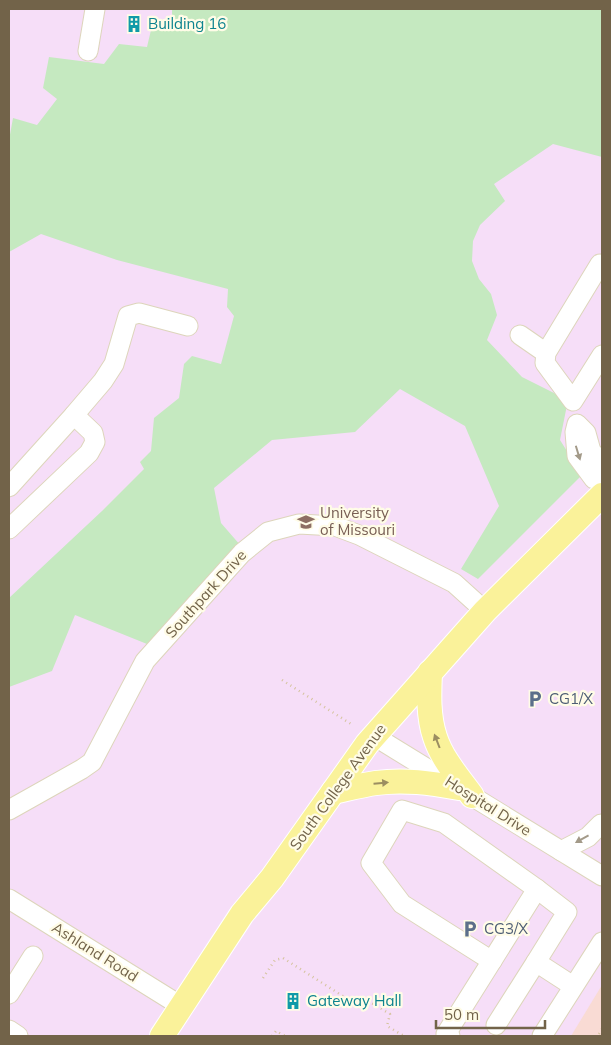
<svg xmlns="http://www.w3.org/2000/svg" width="611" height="1045" viewBox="0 0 611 1045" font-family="Mulish,sans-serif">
	<rect width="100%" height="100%" fill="#fcf9e1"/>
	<rect fill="#f6def8" x="9" y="9" width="593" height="1027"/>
	<polygon fill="#f9dbd4" points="602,985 602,1036 571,1036"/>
	<polygon fill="#c5e9c0" points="172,9 602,9 602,157 553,144 494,184 505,201 480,225 473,241 472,261 479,279 491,294 497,315 487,340 522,377 568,400 560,440 582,475 478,579 461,569 499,506 465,426 400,389 355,432 272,440 214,488 221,523 241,546 147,644 75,615 52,671 9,687 9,598 102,511 144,469 140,462 151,451 154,418 179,398 184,364 192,356 221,364 234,316 227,307 228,289 117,260 41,234 9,252 9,140 13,118 37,125 57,99 43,88 49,57 104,64 119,44 147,47 151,30 172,16"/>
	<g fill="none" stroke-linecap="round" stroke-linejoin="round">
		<g stroke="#ddd5bb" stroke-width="21">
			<g id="minor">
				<polyline points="88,51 95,9"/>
				<polyline points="600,264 546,353 545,363 573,401 602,355"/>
				<polyline points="520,335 546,353"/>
				<polyline points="602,469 602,464 591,451 586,433 577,424 575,432 577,456 594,479 602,480"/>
				<polyline points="9,487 74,415 103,381 114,364 128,316 139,313 188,326"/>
				<polyline points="9,529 89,453 95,442 93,433 74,415"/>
				<polyline points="374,736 602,876"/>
				<polyline points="9,810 82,769 92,762 145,661 242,553 268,532 299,524 335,526 359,535 454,583 485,611"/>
				<polyline points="561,851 588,837 601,824"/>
				<polyline points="9,899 181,1006"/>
				<polyline points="492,961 402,904 371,863 402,810 444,823 537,889 567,912 536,962 573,986"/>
				<polyline points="9,994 33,956"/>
				<polyline points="496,1025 536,962"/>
				<polyline points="9,1030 18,1036"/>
				<polyline points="450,1036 446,1034 537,889"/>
				<polyline points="542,1036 602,942"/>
			</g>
		</g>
		<g stroke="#fff" stroke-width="26">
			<g id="major">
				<path d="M430 672C429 694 428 716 435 737 442 759 459 778 472 796"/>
				<path d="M333 792C347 789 362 785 376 783 404 779 431 783 459 788"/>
				<polyline points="162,1036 242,914 272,878 367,744 485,611 602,495"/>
			</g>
		</g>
		<g stroke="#d5c39d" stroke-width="2.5" stroke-dasharray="1 4" stroke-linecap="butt">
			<polyline points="282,680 351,724"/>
			<polyline points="263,978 275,960 283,958 360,1007 370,1002 390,1014 387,1026 404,1036"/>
			<polyline points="599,1034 602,1029"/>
			<polyline points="272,1036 276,1031 285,1036"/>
		</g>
		<use href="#minor" stroke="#fff" stroke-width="19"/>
		<use href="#major" stroke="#faf29a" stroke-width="24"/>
	</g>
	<defs><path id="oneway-solid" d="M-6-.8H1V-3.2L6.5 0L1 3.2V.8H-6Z" transform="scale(1.25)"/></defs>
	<g fill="#a39a89">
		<use href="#oneway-solid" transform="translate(578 453) rotate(73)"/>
		<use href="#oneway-solid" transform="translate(582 839) rotate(151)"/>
	</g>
	<g fill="#9b8e61">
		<use href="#oneway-solid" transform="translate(437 741) rotate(-111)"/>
		<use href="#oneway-solid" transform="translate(381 783) rotate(-5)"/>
	</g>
	<defs>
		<g id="building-bare" transform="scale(1.35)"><path d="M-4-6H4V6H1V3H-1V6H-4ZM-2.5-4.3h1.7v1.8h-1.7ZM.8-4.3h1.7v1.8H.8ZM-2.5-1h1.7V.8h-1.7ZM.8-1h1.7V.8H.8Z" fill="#0f9aa8" stroke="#fffce7" stroke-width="2.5" paint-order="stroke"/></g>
		<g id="university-bare" transform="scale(1.35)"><path d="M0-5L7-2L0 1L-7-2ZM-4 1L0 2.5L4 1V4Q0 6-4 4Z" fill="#8d6e63" stroke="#fffce7" stroke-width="2.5" paint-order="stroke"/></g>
		<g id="parking-bare" transform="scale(1.35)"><path d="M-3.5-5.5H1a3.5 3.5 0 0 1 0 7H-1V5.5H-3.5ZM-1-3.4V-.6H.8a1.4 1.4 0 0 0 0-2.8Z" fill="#5c6f8a" stroke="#fffce7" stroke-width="2.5" paint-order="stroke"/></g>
	</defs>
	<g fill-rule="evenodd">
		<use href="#building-bare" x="134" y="24"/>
		<use href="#university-bare" x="306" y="522"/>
		<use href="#parking-bare" x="535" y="699"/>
		<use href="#parking-bare" x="470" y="929"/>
		<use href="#building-bare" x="293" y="1001"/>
	</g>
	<g text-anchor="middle" stroke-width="4.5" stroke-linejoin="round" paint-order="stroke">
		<g font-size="15" fill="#0d838f" stroke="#fffce7" text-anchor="start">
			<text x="148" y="29">Building 16</text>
			<text x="307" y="1006">Gateway Hall</text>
		</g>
		<g font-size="15" fill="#785e54" stroke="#fffce7" text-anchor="start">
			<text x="320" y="518">University<tspan x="320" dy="17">of Missouri</tspan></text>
		</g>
		<g font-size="15" fill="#726349" stroke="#fffce7">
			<text transform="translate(206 594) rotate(-48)" y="5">Southpark Drive</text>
			<text transform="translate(338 787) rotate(-54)" y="5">South College Avenue</text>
			<text transform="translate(488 806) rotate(32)" y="5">Hospital Drive</text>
			<text transform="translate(95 952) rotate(32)" y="5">Ashland Road</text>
		</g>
		<g font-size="15" fill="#4e5e75" stroke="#fffce7" text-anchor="start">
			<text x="549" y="704">CG1/X</text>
			<text x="484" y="934">CG3/X</text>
		</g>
	</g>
	<rect width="611" height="1045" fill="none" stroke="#726349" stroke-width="20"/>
	<path d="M436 1020v8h109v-8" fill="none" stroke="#726349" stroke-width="2.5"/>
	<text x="444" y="1020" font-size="15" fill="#726349" stroke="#fffce7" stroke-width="4" paint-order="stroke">50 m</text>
</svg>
